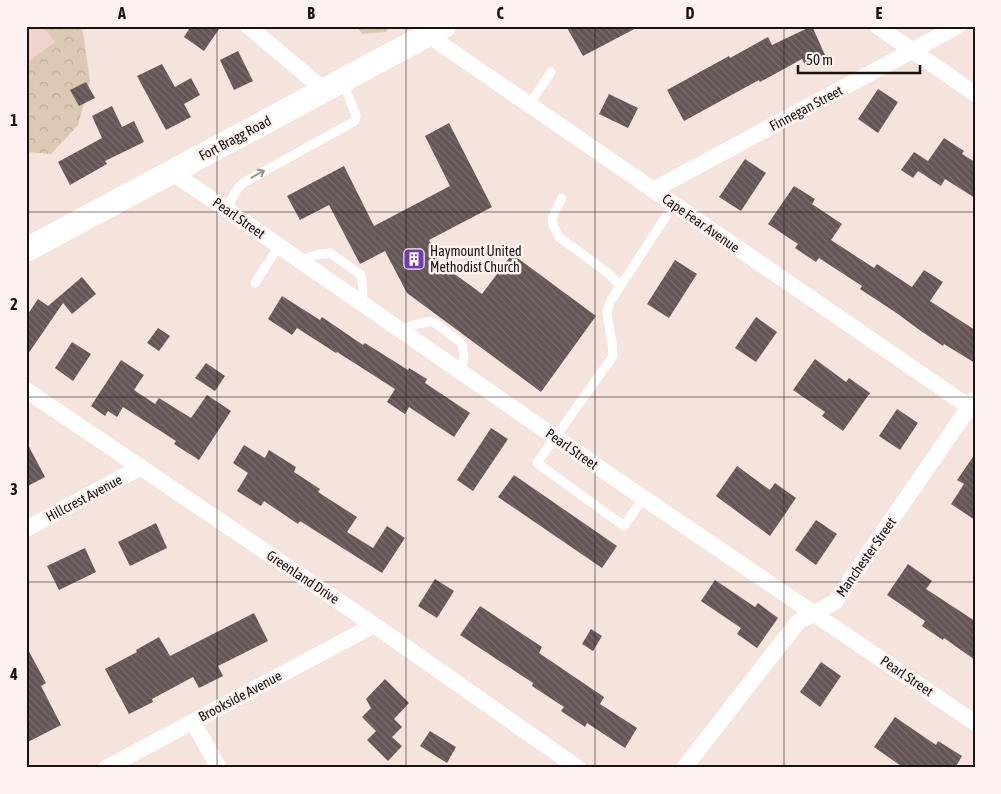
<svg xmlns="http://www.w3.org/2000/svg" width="1001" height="794" viewBox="0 0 1001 794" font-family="'Asap Condensed',sans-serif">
	<defs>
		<pattern id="forest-crowns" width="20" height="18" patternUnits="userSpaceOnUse" patternTransform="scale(1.25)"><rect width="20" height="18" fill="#dbc9b4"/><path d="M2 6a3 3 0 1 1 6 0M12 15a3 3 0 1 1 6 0" fill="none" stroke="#bbac9a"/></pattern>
		<pattern id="building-back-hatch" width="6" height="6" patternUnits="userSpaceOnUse" patternTransform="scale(1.25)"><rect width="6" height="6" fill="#655555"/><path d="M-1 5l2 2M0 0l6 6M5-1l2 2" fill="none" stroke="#7a6e6e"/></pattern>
	</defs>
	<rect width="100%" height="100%" fill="#f5e3de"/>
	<polygon fill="#efd4cd" points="26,26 42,26 55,42 26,63"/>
	<g fill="url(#forest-crowns)">
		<polygon points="42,26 80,26 83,32 90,81 78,125 51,154 26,152 26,63 55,42"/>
		<polygon points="357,26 389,26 386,32 362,34"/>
	</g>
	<g fill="url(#building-back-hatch)">
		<polygon points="191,26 221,26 204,51 184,37"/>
		<polygon points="566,26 640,26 583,56"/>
		<polygon points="812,26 825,55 805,65 802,59 760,82 759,80 684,121 667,90 729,56 730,58 768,37 772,45"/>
		<polygon points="238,51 253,81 234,90 220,60"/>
		<polygon points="162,64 175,87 191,78 200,95 184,104 191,117 166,130 137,76"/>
		<polygon points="86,82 95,98 79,106 70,90"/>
		<polygon points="878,89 898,102 878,133 858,119"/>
		<polygon points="609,94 638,108 628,128 599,114"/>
		<polygon points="112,106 122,127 134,121 144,142 105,161 107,164 70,185 58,162 102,138 92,116"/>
		<polygon points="449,123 492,207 429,240 441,264 482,294 512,254 596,316 541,392 407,293 385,251 360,264 329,205 300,220 287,196 344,166 374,226 450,186 425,136"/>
		<polygon points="944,138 964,151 962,154 975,162 975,198 945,179 941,186 918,171 913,178 901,170 914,152 928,161"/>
		<polygon points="745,159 766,173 741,211 719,197"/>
		<polygon points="794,186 815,199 812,204 842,224 831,240 874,268 877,264 912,287 924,270 943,282 930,301 975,330 975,363 944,344 943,346 921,331 895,312 860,289 862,286 819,258 816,262 795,248 798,244 768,224"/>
		<polygon points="675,260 697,274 669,318 647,304"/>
		<polygon points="82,277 96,294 72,314 63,303 26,357 26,317 38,299 48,306"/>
		<polygon points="282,296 320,320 322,317 363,345 365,343 408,370 409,368 427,379 425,383 470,413 454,437 409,407 405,414 387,402 395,389 337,352 336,353 297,328 292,335 268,319"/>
		<polygon points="756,317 777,332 756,362 735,348"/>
		<polygon points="158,328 170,336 159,351 147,343"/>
		<polygon points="72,342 91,354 73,381 55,368"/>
		<polygon points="815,359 846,382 849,378 870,393 843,431 822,416 825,412 793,390"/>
		<polygon points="121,360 144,375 134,390 155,404 159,398 191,418 207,395 231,411 199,460 174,444 176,441 123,407 117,417 108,411 105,416 91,406"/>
		<polygon points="206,363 225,376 215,391 195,378"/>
		<polygon points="897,409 918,423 900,450 879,436"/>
		<polygon points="491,428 508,439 473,491 457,480"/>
		<polygon points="26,441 45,477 26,487"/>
		<polygon points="244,445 265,458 269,450 296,467 294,472 320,489 318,492 357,517 347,532 373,548 387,526 405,538 382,573 300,521 298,524 264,501 261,506 237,491 248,473 233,463"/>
		<polygon points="975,454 975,520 951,504 964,484 957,480"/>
		<polygon points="737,466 770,490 775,483 796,498 770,536 716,496"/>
		<polygon points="514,475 617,546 602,568 498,497"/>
		<polygon points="816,520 837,534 816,565 795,550"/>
		<polygon points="156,523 167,548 130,566 118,542"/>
		<polygon points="85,548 96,572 59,590 47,566"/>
		<polygon points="908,564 932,581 926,589 975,621 975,660 944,638 943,640 922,626 925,621 887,595"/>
		<polygon points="435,579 454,591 437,618 418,606"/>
		<polygon points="715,580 755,607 758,603 778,618 757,648 737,634 741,628 701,601"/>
		<polygon points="480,606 542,647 539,653 604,697 600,704 637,728 625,748 587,723 585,727 561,711 564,707 532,686 533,683 460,635"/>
		<polygon points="254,613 268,641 218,666 223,676 199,688 193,677 152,699 153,702 129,714 105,669 137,652 136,650 159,637 170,656"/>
		<polygon points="591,629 602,636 593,651 582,644"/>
		<polygon points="26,646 46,683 41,686 61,725 26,743"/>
		<polygon points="821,662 841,676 820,707 800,692"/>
		<polygon points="385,679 409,703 394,719 402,727 392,737 402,746 388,761 367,740 376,731 362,717 371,708 366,699"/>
		<polygon points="895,717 936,745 938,741 962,756 955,768 904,768 874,747"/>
		<polygon points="430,731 456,747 447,763 420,746"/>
	</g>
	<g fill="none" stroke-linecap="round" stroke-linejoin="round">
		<g stroke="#fff" stroke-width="9">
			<polyline points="529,105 551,72"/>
			<polyline points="562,198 552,218 553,225 559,237 608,273 620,285"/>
			<polyline points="226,209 238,188 243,183 355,121 356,115 342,81"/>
			<polyline points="300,260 316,255 330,253 361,275 363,290 362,303"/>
			<polyline points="255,283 279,246"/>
			<polyline points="401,330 417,324 432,321 462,343 464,358 461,372"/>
			<polyline points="644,497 624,526 537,463 613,356 612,343 607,313 610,302 674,204"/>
		</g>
		<g stroke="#fff" stroke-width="16">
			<polyline points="248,26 324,90"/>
			<polyline points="877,26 975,94"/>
			<polyline points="428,35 975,411"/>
			<polyline points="171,172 226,209 279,246 620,482 975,723"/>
			<polyline points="653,190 958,26"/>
			<polyline points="26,390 374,625 578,768"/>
			<polyline points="26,529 141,467"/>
			<polyline points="193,722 219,768"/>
			<polyline points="106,768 374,625"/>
			<polyline points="684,768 798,622 835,602 974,400"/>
		</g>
		<polyline stroke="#fff" stroke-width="24" points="26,250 444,26"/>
	</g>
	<defs><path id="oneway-shaft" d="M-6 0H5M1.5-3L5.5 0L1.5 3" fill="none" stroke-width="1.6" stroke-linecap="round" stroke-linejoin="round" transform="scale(1.25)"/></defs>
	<use stroke="#979493" href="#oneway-shaft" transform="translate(258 174) rotate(-29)"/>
	<path fill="none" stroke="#181210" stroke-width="1" stroke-opacity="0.55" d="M217 26V768M406 26V768M595 26V768M784 26V768M26 212H975M26 397H975M26 582H975"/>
	<defs>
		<g id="building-square" transform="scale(1.125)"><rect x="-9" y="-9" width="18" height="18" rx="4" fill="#733bb2" stroke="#fdf2ef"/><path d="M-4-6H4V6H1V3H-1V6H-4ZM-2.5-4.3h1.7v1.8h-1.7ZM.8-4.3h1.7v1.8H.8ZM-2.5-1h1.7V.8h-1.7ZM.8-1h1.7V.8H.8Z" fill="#fff"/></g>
	</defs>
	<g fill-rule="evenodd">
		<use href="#building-square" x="414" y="259"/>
	</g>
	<g text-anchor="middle" stroke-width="5" stroke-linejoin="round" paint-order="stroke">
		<g font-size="14" fill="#181210" stroke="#fdf2ef">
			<text transform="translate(806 108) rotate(-28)" y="5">Finnegan Street</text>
			<text transform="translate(235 138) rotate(-28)" y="5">Fort Bragg Road</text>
			<text transform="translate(239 218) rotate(35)" y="5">Pearl Street</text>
			<text transform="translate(701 223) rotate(35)" y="5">Cape Fear Avenue</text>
			<text transform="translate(572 449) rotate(35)" y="5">Pearl Street</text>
			<text transform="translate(84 498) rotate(-28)" y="5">Hillcrest Avenue</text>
			<text transform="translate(866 557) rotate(-55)" y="5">Manchester Street</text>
			<text transform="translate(303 577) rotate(34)" y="5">Greenland Drive</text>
			<text transform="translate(907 676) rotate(34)" y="5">Pearl Street</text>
			<text transform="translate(240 696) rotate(-28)" y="5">Brookside Avenue</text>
		</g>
		<g font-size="14" fill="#181210" stroke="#fdf2ef" text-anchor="start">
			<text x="430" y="256">Haymount United<tspan x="430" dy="16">Methodist Church</tspan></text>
		</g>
	</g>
	<rect width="1001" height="794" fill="none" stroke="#fdf2ef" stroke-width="55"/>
	<path d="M798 65v8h122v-8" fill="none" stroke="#181210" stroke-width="2.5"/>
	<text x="806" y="65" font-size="15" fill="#181210" stroke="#fdf2ef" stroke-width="4" paint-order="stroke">50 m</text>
	<rect x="28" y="28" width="946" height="738" fill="none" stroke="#181210" stroke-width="2"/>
	<g font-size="16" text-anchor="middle" font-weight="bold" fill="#181210">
		<text x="122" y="19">A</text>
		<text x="311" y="19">B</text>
		<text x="500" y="19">C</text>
		<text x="690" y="19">D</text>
		<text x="879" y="19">E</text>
		<text x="14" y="126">1</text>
		<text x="14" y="310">2</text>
		<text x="14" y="495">3</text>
		<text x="14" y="680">4</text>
	</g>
</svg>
